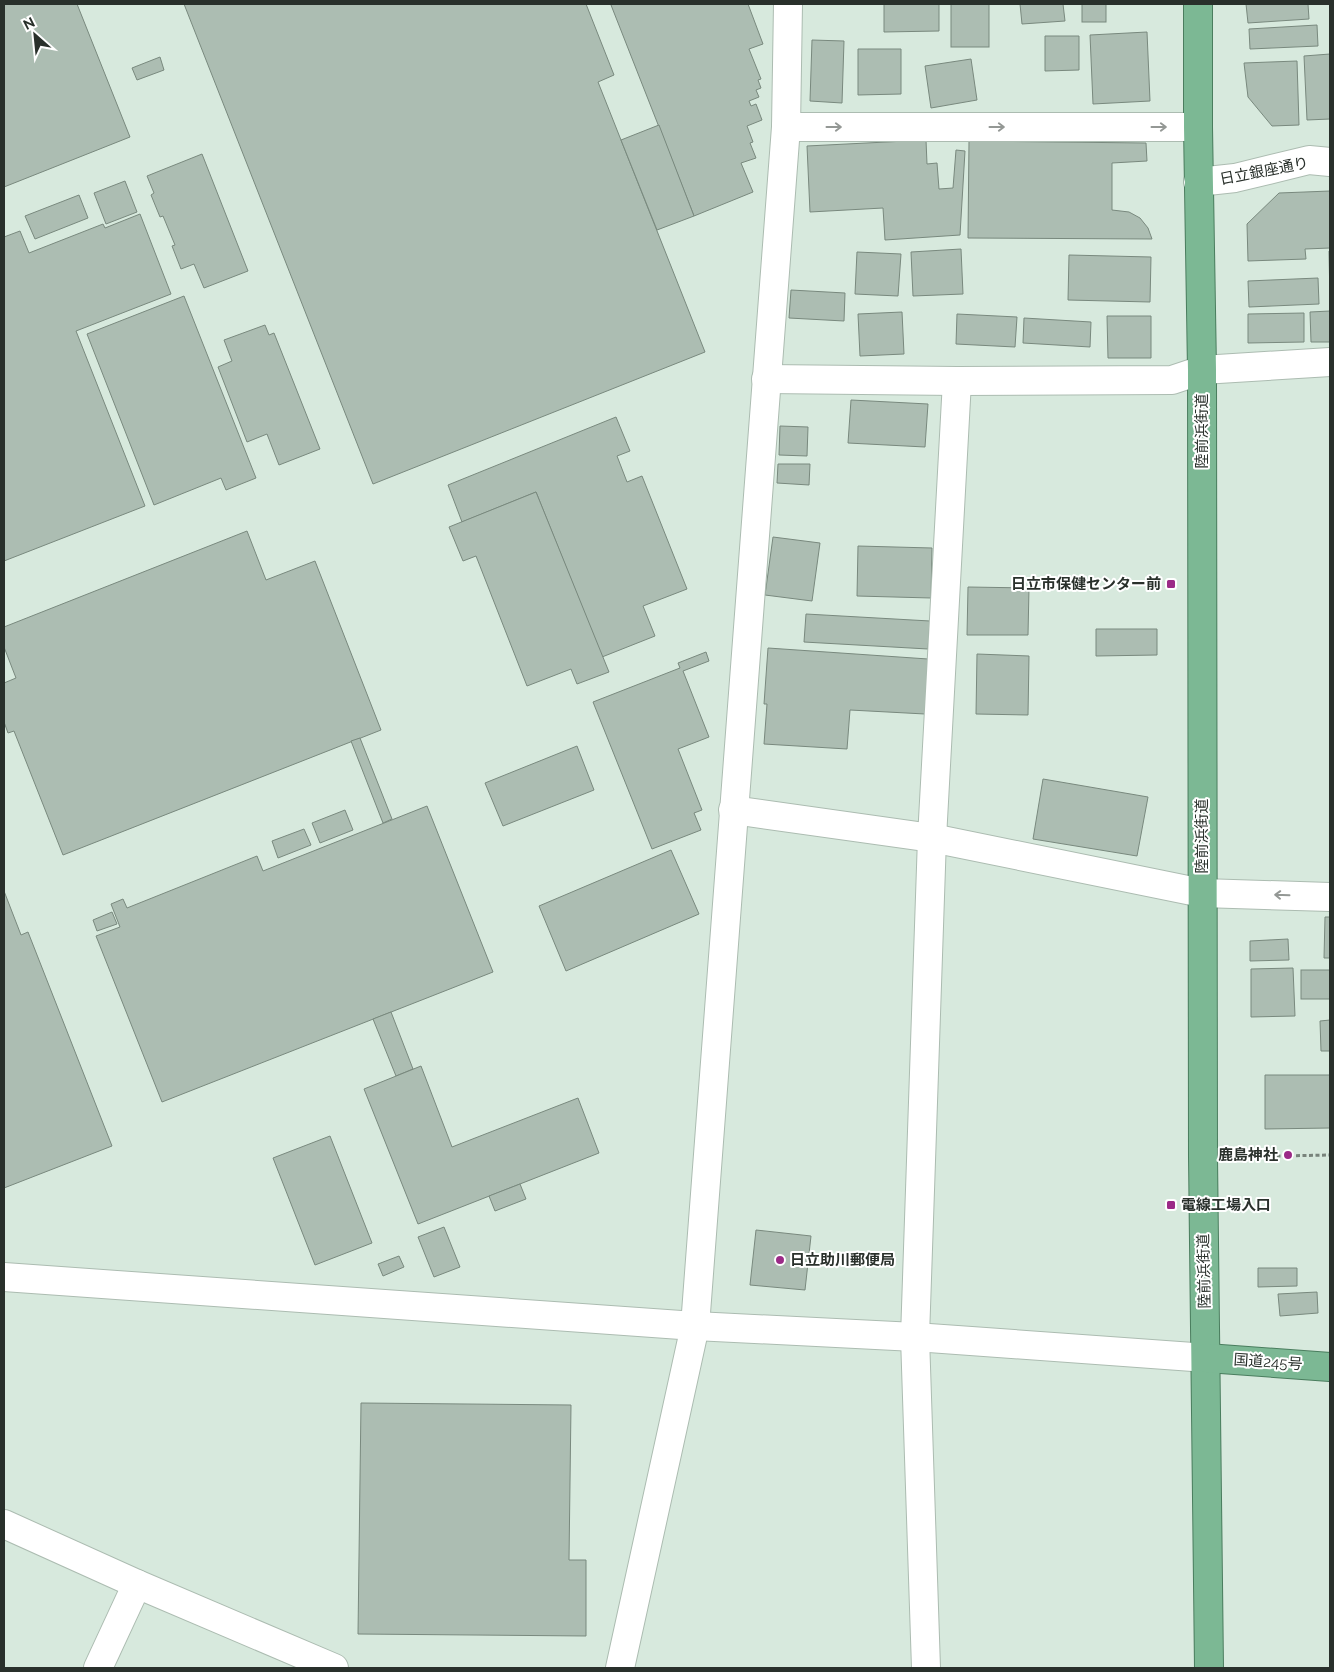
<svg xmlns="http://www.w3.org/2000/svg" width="1334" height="1672" viewBox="0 0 1334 1672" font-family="Raleway,'Noto Sans JP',sans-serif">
	<rect width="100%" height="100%" fill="#d7e9dd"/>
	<g fill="#acbdb2" stroke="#79897e">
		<polygon points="4,4 77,4 130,137 4,187"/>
		<polygon points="184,4 586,4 614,75 598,82 705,352 373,484"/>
		<polygon points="614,4 748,4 763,44 749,49 761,79 758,80 761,88 756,90 759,97 749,101 751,106 756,104 762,120 747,126 753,142 750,143 756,158 741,163 753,192 694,216 611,5"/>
		<polygon points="884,4 939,4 939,31 884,32"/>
		<rect x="951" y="4" width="38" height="43"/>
		<polygon points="1020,4 1063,4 1065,21 1022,24"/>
		<rect x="1082" y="4" width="24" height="18"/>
		<polygon points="1246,4 1308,4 1309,19 1248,23"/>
		<polygon points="1317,25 1318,46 1250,49 1249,29"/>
		<polygon points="1147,32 1150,101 1093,104 1090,35"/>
		<polygon points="1045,36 1079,36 1079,70 1045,71"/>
		<polygon points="812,40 844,41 842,103 810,101"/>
		<polygon points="858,49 901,49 901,94 858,95"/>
		<polygon points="1330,54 1330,119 1307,120 1304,56"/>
		<polygon points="160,57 164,70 137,80 132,68"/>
		<polygon points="971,59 977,100 931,108 925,66"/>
		<polygon points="1297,61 1299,125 1272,126 1248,97 1244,63"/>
		<polygon points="659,125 694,216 657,230 621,140"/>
		<polygon points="926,140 927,164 937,163 939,189 953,188 956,150 965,151 960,235 885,240 883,208 810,212 807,146"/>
		<polygon points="969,141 1146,143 1147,161 1112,163 1112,210 1129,212 1140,218 1148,228 1152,239 968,238"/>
		<polygon points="202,154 248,271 204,288 194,264 181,269 172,246 175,245 163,216 160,217 151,195 154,193 147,176"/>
		<polygon points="125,181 137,212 106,224 94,193"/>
		<polygon points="1330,191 1330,248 1305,249 1306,259 1248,261 1247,224 1279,193"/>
		<polygon points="79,195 88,218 35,239 25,216"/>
		<polygon points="140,214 171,294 76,331 145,506 4,561 4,237 20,231 29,253 103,224 105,228"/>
		<polygon points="961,249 963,294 913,296 911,252"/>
		<polygon points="1329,251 1330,251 1330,301"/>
		<polygon points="857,252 901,254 898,296 855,294"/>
		<polygon points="1069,255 1151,257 1150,302 1068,300"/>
		<polygon points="1318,278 1319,304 1249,307 1248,281"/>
		<polygon points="791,290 845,293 844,321 789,318"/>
		<polygon points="184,296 256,478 226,490 221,478 154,505 87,334"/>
		<polygon points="1330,311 1330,342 1311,342 1310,312"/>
		<polygon points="902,312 904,354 860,356 858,314"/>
		<polygon points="1304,313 1304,342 1248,343 1248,314"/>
		<polygon points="957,314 1017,317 1015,347 956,344"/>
		<polygon points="1107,316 1151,316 1151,358 1108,358"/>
		<polygon points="1024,318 1091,322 1090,347 1023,343"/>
		<polygon points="265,325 269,335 274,333 320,449 279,465 267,434 247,442 218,367 232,361 224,340"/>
		<polygon points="851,400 928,404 925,447 848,443"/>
		<polygon points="616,417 630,451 617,456 627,482 642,476 687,589 643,606 655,636 602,657 536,492 462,522 448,485"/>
		<polygon points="780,426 808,427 807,456 779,455"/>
		<polygon points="778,464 810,464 809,485 777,483"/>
		<polygon points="536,492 609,672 577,684 571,669 527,686 476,556 463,561 449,527"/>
		<polygon points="247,531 266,580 315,561 381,730 63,855 14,731 8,733 4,722 4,683 16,678 4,647 4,627"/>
		<polygon points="773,537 820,543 812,601 765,595"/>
		<polygon points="858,546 932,548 931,598 857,596"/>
		<polygon points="968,587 1029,588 1028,635 967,635"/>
		<polygon points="806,614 930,621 928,649 804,642"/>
		<polygon points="1096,629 1157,629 1157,655 1096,656"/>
		<polygon points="768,648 928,659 925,714 850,710 847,749 764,744 767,704 764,704"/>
		<polygon points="706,652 709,661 683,671 709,737 678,749 702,810 694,813 701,830 652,849 593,702 680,668 678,663"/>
		<polygon points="977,654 1029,656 1028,715 976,714"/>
		<polygon points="360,738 392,819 383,823 351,741"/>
		<polygon points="577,746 594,790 503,826 485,783"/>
		<polygon points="1043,779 1148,797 1137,856 1033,839"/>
		<polygon points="427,806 493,972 162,1102 96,936 120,927 111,904 123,899 127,908 257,856 263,871"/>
		<polygon points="345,810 353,830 320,843 312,823"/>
		<polygon points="304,829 311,845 278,858 272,841"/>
		<polygon points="671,850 699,914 566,971 539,906"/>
		<polygon points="4,891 21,935 28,932 112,1146 4,1188"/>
		<polygon points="112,912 117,924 97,931 93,920"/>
		<polygon points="1325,917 1330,917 1330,958 1324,958"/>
		<polygon points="1288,939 1289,960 1250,961 1250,941"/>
		<polygon points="1293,968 1295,1016 1251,1017 1251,969"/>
		<rect x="1301" y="970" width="29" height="29"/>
		<polygon points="391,1012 413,1069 396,1076 373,1019"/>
		<polygon points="1330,1020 1330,1051 1321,1051 1320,1021"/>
		<polygon points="421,1066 452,1147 578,1098 599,1153 418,1224 364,1089"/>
		<polygon points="1265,1075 1330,1075 1330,1128 1265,1129"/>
		<polygon points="330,1136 372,1243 315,1265 273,1158"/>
		<polygon points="520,1184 526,1199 495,1211 489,1196"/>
		<polygon points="444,1227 460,1267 434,1277 418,1237"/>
		<polygon points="756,1230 811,1236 805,1290 750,1285"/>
		<polygon points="399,1256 404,1267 383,1276 378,1264"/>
		<polygon points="1258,1268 1297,1268 1297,1286 1258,1287"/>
		<polygon points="1317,1292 1318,1313 1280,1316 1278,1294"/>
		<polygon points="361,1403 571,1405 569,1560 586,1560 586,1636 358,1634"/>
	</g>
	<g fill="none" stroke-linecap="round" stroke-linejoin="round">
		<g stroke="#acbcb1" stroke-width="30">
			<g id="minor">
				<polyline points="786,127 1198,127"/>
				<polyline points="1198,182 1235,178 1309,160 1330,162"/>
				<polyline points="766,379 957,381 1172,380 1202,370 1330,362"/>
				<polyline points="733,810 932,838 1202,893 1330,897"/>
				<polyline points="4,1524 137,1584 334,1668"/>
				<polyline points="98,1668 137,1584"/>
				<polyline points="620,1668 695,1326 786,127 788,4"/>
				<polyline points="926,1668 915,1337 932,838 957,381"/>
			</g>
		</g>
		<g stroke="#acbcb1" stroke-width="30">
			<polyline id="tertiary" points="4,1277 695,1326 915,1337 1207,1358"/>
		</g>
		<g stroke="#4a7d5e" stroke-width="30">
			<g id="trunk">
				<polyline points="1198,4 1198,127 1202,370 1203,1157 1209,1668"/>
				<polyline points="1207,1358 1330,1367"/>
			</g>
		</g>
		<polyline stroke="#78837b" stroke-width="3" stroke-dasharray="4 2.5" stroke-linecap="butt" points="1231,1157 1330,1155"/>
		<use href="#minor" stroke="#fff" stroke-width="28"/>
		<use href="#tertiary" stroke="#fff" stroke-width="28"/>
		<use href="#trunk" stroke="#7cb894" stroke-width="28"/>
	</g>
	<defs><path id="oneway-shaft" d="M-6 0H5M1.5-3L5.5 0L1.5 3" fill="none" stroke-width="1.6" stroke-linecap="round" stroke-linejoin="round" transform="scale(1.25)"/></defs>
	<g stroke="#949895">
		<use href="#oneway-shaft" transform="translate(834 127)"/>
		<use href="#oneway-shaft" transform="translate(997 127)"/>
		<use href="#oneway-shaft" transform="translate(1159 127)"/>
		<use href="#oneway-shaft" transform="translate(1282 895) rotate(-178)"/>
	</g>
	<g fill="#9b2a87" stroke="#fff" stroke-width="2">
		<rect x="1166" y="579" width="10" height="10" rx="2.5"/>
		<circle cx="1288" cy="1155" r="5"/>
		<rect x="1166" y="1200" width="10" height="10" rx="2.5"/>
		<circle cx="780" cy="1260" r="5"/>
	</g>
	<g text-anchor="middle" stroke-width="4" stroke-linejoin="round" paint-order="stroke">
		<g font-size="15" fill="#29302b" stroke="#fff">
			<text transform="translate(1264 171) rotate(-11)" y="5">日立銀座通り</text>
			<text transform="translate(1202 431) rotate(-90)" y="5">陸前浜街道</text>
			<text transform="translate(1202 836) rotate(-90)" y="5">陸前浜街道</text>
			<text transform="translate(1204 1271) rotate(-91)" y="5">陸前浜街道</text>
			<text transform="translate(1268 1362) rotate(4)" y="5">国道245号</text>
		</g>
		<g font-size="15" font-weight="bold" fill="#29302b" stroke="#fff" text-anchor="end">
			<text x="1161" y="589">日立市保健センター前</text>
			<text x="1278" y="1160">鹿島神社</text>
			<text x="1181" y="1210" text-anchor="start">電線工場入口</text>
			<text x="790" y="1265" text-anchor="start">日立助川郵便局</text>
		</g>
	</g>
	<rect width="1334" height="1672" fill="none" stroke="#29302b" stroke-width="10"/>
	<g transform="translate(35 35) rotate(333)" stroke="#ffffff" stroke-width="4" paint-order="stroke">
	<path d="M0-4L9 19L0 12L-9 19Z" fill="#29302b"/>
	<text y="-8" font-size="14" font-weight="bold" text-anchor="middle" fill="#29302b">N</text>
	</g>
</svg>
